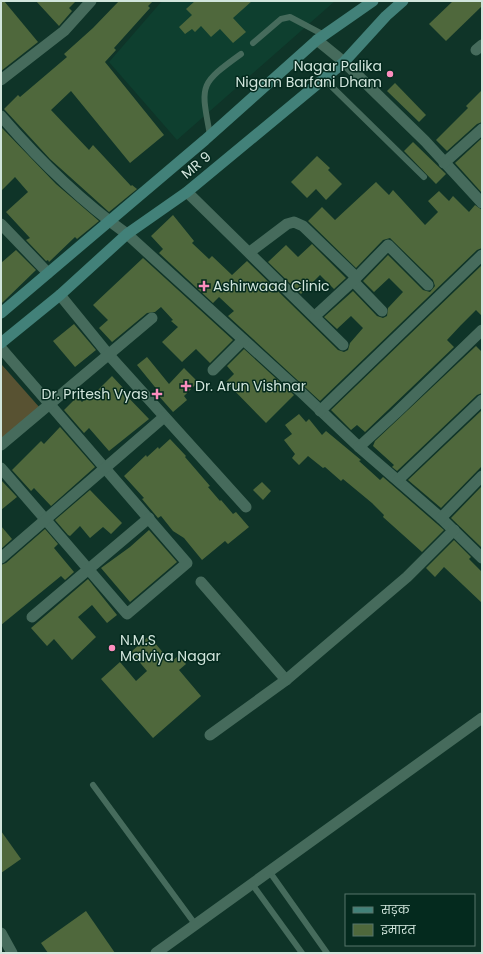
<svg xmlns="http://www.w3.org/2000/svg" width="483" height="954" viewBox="0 0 483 954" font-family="Poppins,'Noto Sans Devanagari',sans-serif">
	<rect width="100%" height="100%" fill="#0f3428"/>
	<polygon fill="#0e3f2f" points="162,1 335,1 177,140 109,62"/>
	<polygon fill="#585232" points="2,365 40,408 1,443 1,366"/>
	<g fill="#4f683c">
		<polygon points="1,1 4,1 38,42 1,71"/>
		<polygon points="36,1 76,1 69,8 72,11 59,26"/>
		<polygon points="119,1 153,1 148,6 150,8 114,48 116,50 105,62 164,135 130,163 71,91 51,110 89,150 93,145 131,186 132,185 137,189 109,212 50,159 4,109 18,95 20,97 67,57 64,54 93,28"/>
		<polygon points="195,1 252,1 233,18 246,32 233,43 220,29 211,37 201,26 195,32 192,29 185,34 179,27 192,15 186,9"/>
		<polygon points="453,1 482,1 482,6 446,41 429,24"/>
		<polygon points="395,83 426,115 419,122 387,91"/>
		<polygon points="482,90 482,122 477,124 447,151 436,140 468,108 466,106"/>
		<polygon points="2,128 56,184 99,221 77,239 75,237 49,262 48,260 46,261 26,240 30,238 6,212 28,192 15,177 1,191"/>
		<polygon points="482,138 482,193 455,163"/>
		<polygon points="413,142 446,174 436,184 404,151"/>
		<polygon points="317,156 330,168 328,170 342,184 326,200 316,189 307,198 291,182"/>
		<polygon points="376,182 389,195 393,190 425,225 438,212 428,201 439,191 449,201 453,196 469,212 475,205 482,210 482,248 477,250 320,401 228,316 234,311 219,297 213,303 159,253 163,249 151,236 173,215 194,241 192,243 209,259 212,256 232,275 247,261 338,350 344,352 348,350 350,343 363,328 351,316 337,329 324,317 353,291 377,316 383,318 387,316 388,308 403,292 389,278 374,292 363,281 388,255 423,290 430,292 435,286 433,280 390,238 383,240 356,268 308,221 322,207 335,220"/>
		<polygon points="312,244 346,278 334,289 320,275 301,294 268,262 286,245 298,257"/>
		<polygon points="16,250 36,270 1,304 1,263"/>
		<polygon points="143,258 233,340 210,363 196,349 182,362 162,342 178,327 171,321 173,320 161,307 155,312 147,313 112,342 99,328 108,320 93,305"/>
		<polygon points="482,265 482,316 476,310 461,325 447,340 454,347 365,432 357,425 351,430 331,410"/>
		<polygon points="74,324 96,350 75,367 53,341"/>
		<polygon points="476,346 482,352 482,393 477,395 397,471 392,467 394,465 373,446 375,441"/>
		<polygon points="244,349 294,395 266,423 226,382 234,374 227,366"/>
		<polygon points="147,357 169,384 184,368 198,382 184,396 187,400 173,412 157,394 159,392 137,365"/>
		<polygon points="112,376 125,390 123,392 149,419 109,451 89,428 84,433 64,410 77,397 82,402 91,393 93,395"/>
		<polygon points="482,410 482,466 441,508 408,480"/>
		<polygon points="299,414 306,422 309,419 322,435 326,431 361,460 359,461 380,480 383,477 444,530 422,552 383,517 384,515 372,503 343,479 341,481 325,467 323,468 308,456 299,465 292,458 295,454 284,440 292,434 285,425"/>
		<polygon points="60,427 95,467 51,506 34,488 31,491 12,470 41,441 44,444"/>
		<polygon points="170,439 186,456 185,457 210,486 208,487 220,501 221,500 233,514 236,512 249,527 228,544 225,541 202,560 184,538 173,531 161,516 158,518 142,499 144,498 124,476 146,455 147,457 158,447 159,449"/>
		<polygon points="1,480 17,497 1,510"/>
		<polygon points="262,482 271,491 263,500 253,490"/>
		<polygon points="482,486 482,545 481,547 451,518"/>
		<polygon points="90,490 122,523 111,534 103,527 90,538 80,526 70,536 68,535 55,520"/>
		<polygon points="1,526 12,539 1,549"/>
		<polygon points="45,529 58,544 54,548 74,572 65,580 61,576 1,625 1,565 6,563"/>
		<polygon points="149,530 177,562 130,602 101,568 130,547"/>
		<polygon points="454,540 471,557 469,559 482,572 482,603 444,567 435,577 426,568"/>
		<polygon points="88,579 117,615 107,623 92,605 78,617 96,637 72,660 54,639 47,646 31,628"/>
		<polygon points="149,636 171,662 178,656 186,664 179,670 201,696 153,738 101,679 120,662 136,681 147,671 131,652"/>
		<polygon points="1,831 21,859 1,873"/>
		<polygon points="86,911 115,953 48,953 41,943"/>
	</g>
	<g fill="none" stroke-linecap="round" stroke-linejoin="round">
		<g stroke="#466b5c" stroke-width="6">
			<polyline points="253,43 281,19 290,17 324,35"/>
			<polyline points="324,79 424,177"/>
			<path d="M210 135C201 85 198 85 241 54"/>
			<polyline points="93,785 195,924"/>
			<polyline points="269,871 327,953"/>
			<polyline points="252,884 302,953"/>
		</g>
		<g stroke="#466b5c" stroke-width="11">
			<polyline points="317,40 344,62 425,141 482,203"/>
			<polyline points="476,50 482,45"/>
			<polyline points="1,80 64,31 91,1"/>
			<path d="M1 116C38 159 81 201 127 234L302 393 359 447 441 518 482 558"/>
			<polyline points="444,163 482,129"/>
			<polyline points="187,192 343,345"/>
			<polyline points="1,224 48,273"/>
			<polyline points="250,252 287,224 294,222 303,226 356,277"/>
			<polyline points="353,281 382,311"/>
			<polyline points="60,295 108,354 246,507"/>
			<polyline points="315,316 353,281 388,245 428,285"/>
			<polyline points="1,348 187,563 127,614 1,468"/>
			<polyline points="213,370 243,340"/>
			<polyline points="320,411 482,255"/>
			<polyline points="1,445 152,318"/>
			<polyline points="359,447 396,413 482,330"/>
			<polyline points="398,480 482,400"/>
			<polyline points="441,518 482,476"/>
			<polyline points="1,558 164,417"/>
			<polyline points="201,582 286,680"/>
			<polyline points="32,617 149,518"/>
			<polyline points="210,735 286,680 407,577 454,530"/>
			<polyline points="156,953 482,718"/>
		</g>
		<polyline stroke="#466b5c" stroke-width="11" points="1,933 12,953"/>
		<g stroke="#428179" stroke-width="11">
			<polyline points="1,313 205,140 317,40 373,1"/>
			<polyline points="1,343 60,295 127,234 187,192 344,62 386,16 403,1"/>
		</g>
	</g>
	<g fill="#fd8ebe" stroke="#042a1e" stroke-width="1.5">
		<circle cx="390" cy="74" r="4"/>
		<path d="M202 280h4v4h4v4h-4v4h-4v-4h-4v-4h4z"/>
		<path d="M184 380h4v4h4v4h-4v4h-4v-4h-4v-4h4z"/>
		<path d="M155 388h4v4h4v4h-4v4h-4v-4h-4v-4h4z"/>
		<circle cx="112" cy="648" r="4"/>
	</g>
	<g text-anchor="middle" stroke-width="3" stroke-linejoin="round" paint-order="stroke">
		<g font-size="14" fill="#d1e5dc" stroke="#042a1e" text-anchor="start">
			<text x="382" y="71" text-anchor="end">Nagar Palika<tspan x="382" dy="16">Nigam Barfani Dham</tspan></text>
			<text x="213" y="291">Ashirwaad Clinic</text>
			<text x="195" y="391">Dr. Arun Vishnar</text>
			<text x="148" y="399" text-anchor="end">Dr. Pritesh Vyas</text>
			<text x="120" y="645">N.M.S<tspan x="120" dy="16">Malviya Nagar</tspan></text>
		</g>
		<g font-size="14" fill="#d1e5dc" stroke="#042a1e">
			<text transform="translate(196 165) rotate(-40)" y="5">MR 9</text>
		</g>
	</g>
	<rect width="483" height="954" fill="none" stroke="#d1e5dc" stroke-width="4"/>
	<rect x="345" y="894" width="130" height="52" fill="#042a1e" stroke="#56756a"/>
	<rect x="353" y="907" width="20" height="6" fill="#428179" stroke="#56756a"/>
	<text x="381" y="914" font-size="12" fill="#d1e5dc">सड़क</text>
	<rect x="353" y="924" width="20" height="12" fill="#4f683c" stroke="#56756a"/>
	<text x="381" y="934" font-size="12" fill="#d1e5dc">इमारत</text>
</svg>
